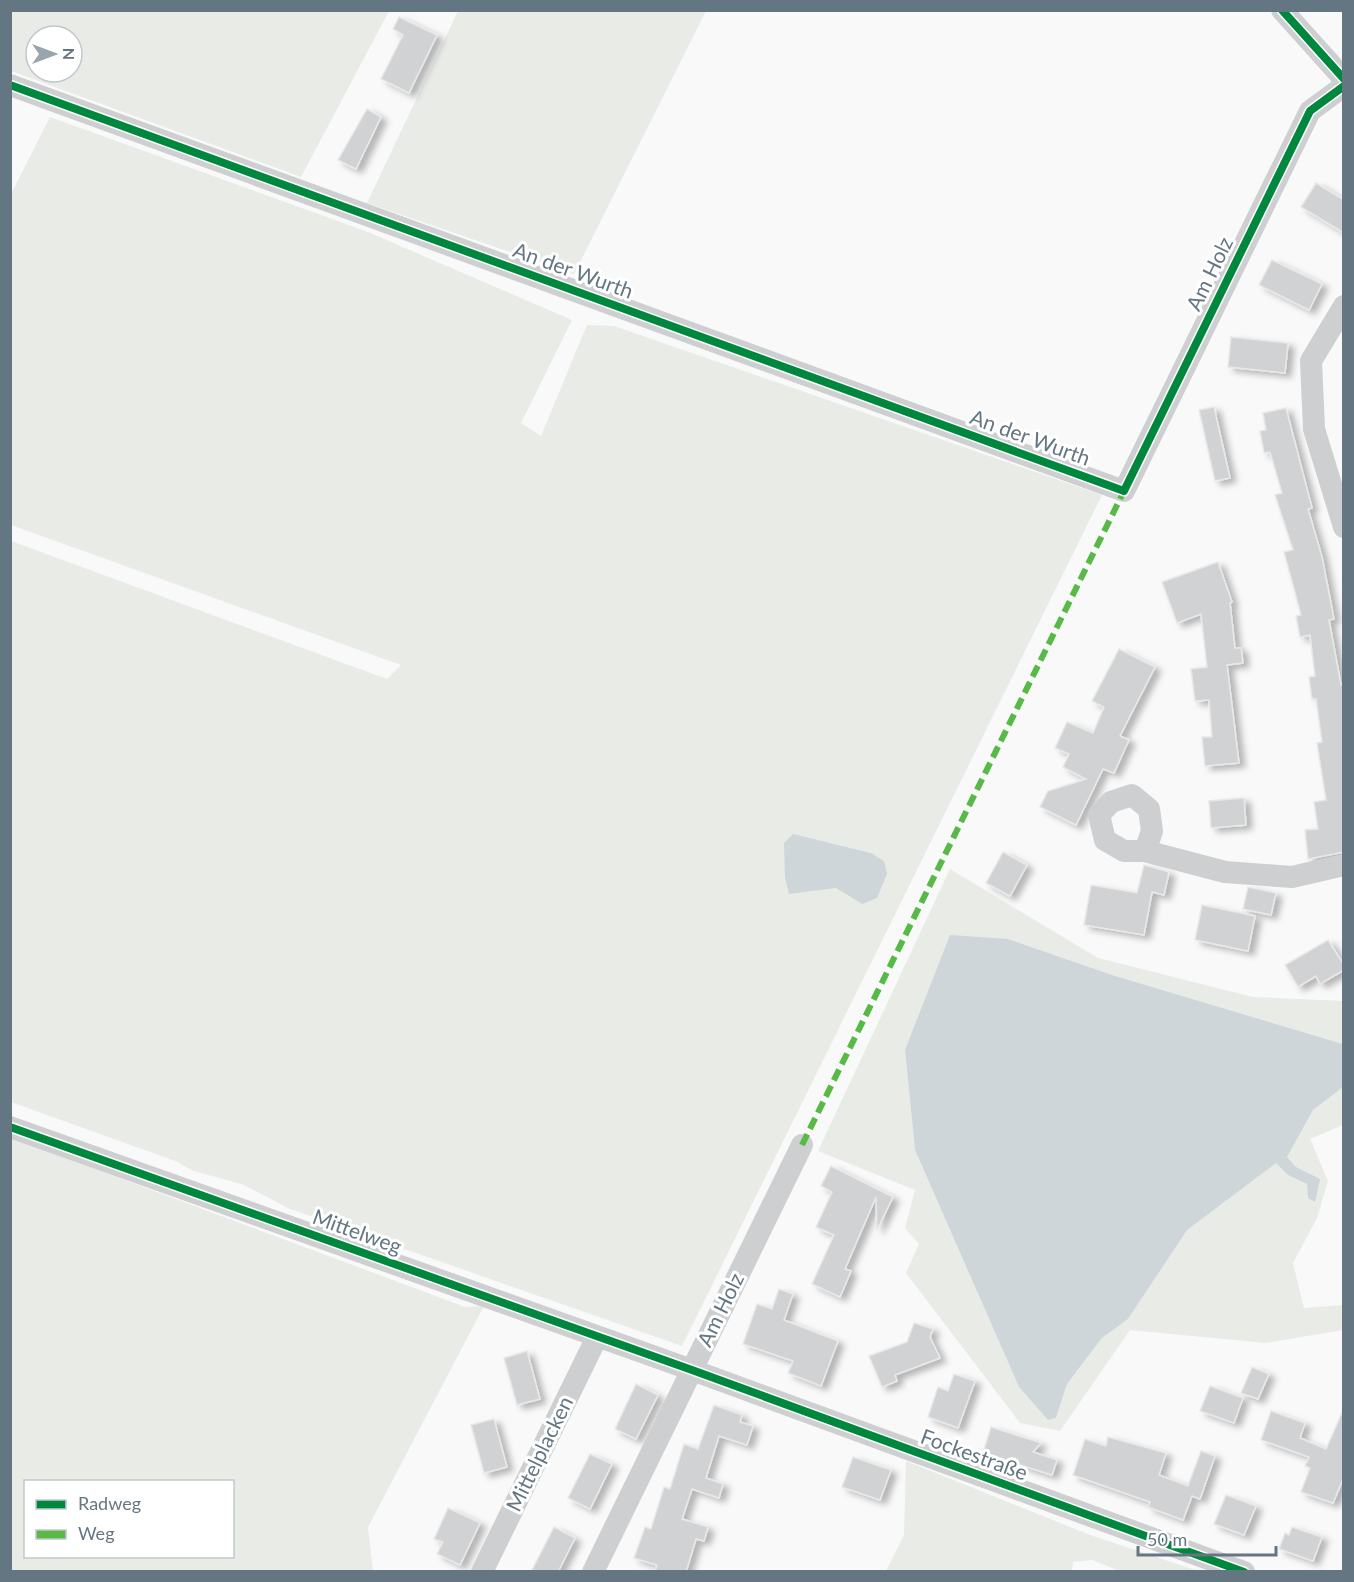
<svg xmlns="http://www.w3.org/2000/svg" width="1354" height="1582" viewBox="0 0 1354 1582" font-family="Lato,sans-serif">
	<defs>
		<filter id="shadow"><feDropShadow dx="6" dy="4" stdDeviation="3" flood-color="#0004"/></filter>
	</defs>
	<rect width="100%" height="100%" fill="#f9f9f9"/>
	<g fill="#e8ebe6" fill-rule="evenodd">
		<path d="M10 11 11 10 389 11 301 177 11 71ZM36 36H72V72H36Z"/>
		<polygon points="458,11 706,11 574,274 367,203"/>
		<path d="M50 117 368 232 572 320 521 423 541 436 587 325 614 326 1102 495 682 1346 290 1209 244 1185 191 1170 178 1162 11 1102V541L387 679 401 665 11 525 10 196ZM826 842 871 853 884 861 862 904 836 888 789 893Z"/>
		<polygon points="950,869 1098,958 1253,997 1343,1001 1343,1044 1112,975 1008,939 905,1050 915,1150 1019,1387 1048,1420 1056,1418 1067,1384 1102,1338 1128,1319 1187,1229 1276,1162 1288,1175 1307,1184 1320,1179 1296,1167 1287,1157 1313,1110 1343,1087 1343,1125 1310,1139 1328,1181 1317,1218 1293,1263 1304,1308 1343,1305 1343,1330 1266,1343 1130,1330 1060,1431 1020,1423 906,1273 919,1244 905,1228 915,1190 818,1151"/>
		<path d="M10 1137 465 1307 484 1306 368 1527 373 1571H11ZM26 1482H232V1556H26Z"/>
		<polygon points="906,1461 1090,1535 1198,1571 1120,1571 1092,1560 1073,1562 1072,1571 886,1571 904,1535"/>
	</g>
	<g fill="#ced6d9">
		<polygon points="793,834 871,853 884,861 887,874 877,898 862,904 836,888 789,894 785,877 784,843"/>
		<polygon points="950,935 1008,939 1112,975 1343,1044 1343,1087 1313,1110 1287,1157 1296,1167 1320,1179 1315,1202 1308,1198 1307,1184 1288,1175 1276,1163 1187,1230 1128,1319 1102,1338 1067,1384 1056,1418 1048,1420 1019,1387 915,1150 905,1050"/>
	</g>
	<g fill="#d0d2d3" stroke="#e8e8e8" stroke-width="1.5" filter="url(#shadow)">
		<polygon points="399,17 437,35 409,93 381,79 403,35 393,29"/>
		<polygon points="367,109 381,117 356,169 338,160"/>
		<polygon points="1316,183 1344,200 1344,233 1301,207"/>
		<polygon points="1272,260 1322,284 1309,310 1259,285"/>
		<polygon points="1231,337 1288,343 1285,373 1228,367"/>
		<polygon points="1214,407 1230,478 1215,481 1199,410"/>
		<polygon points="1286,408 1312,508 1308,509 1322,557 1334,619 1329,620 1341,685 1344,685 1344,852 1308,859 1305,830 1318,829 1314,802 1326,800 1317,743 1322,742 1316,699 1312,699 1309,677 1315,676 1310,635 1300,637 1296,616 1301,615 1284,552 1293,550 1275,495 1282,493 1270,452 1264,453 1260,431 1266,430 1263,413"/>
		<polygon points="1218,562 1232,602 1230,603 1235,648 1241,648 1243,663 1227,665 1239,763 1205,766 1202,737 1212,737 1209,700 1195,701 1191,669 1207,667 1201,614 1177,623 1162,582"/>
		<polygon points="1119,649 1155,667 1120,736 1129,740 1114,773 1103,769 1076,825 1040,807 1048,791 1086,779 1063,767 1069,754 1055,748 1067,722 1093,733 1104,707 1092,701"/>
		<polygon points="1244,798 1246,825 1211,828 1209,801"/>
		<polygon points="1003,852 1027,865 1010,896 986,883"/>
		<polygon points="1144,865 1169,872 1164,895 1152,892 1144,935 1084,925 1091,885 1137,893"/>
		<polygon points="1248,887 1276,893 1271,915 1243,909"/>
		<polygon points="1202,905 1255,916 1248,951 1195,940"/>
		<polygon points="1328,940 1344,965 1344,970 1320,984 1316,976 1298,987 1285,965"/>
		<polygon points="831,1166 893,1197 877,1230 876,1197 845,1269 851,1271 840,1297 812,1284 834,1235 816,1227 832,1192 821,1186"/>
		<polygon points="779,1289 793,1294 784,1320 838,1341 821,1386 788,1373 793,1361 743,1344 757,1304 772,1309"/>
		<polygon points="914,1323 933,1329 930,1337 940,1358 895,1375 897,1381 882,1387 869,1356 907,1342"/>
		<polygon points="527,1351 540,1399 517,1405 504,1358"/>
		<polygon points="1252,1367 1269,1374 1258,1399 1241,1393"/>
		<polygon points="954,1374 975,1381 958,1428 928,1417 938,1387 948,1391"/>
		<polygon points="636,1384 658,1395 636,1439 615,1429"/>
		<polygon points="1210,1386 1243,1398 1234,1423 1200,1411"/>
		<polygon points="714,1405 742,1415 740,1422 753,1426 747,1445 719,1436 706,1478 723,1484 719,1498 692,1489 682,1519 708,1527 704,1541 696,1539 686,1572 655,1572 657,1565 634,1558 645,1527 651,1529 664,1487 670,1489 684,1444 698,1449"/>
		<polygon points="1344,1408 1343,1479 1333,1503 1301,1492 1310,1468 1305,1466 1309,1457 1261,1440 1271,1411 1305,1423 1300,1438 1326,1449"/>
		<polygon points="494,1419 507,1467 484,1473 471,1425"/>
		<polygon points="991,1427 1041,1443 1033,1452 1057,1460 1052,1475 983,1453"/>
		<polygon points="1108,1437 1166,1453 1159,1475 1188,1486 1201,1451 1215,1456 1200,1499 1192,1496 1183,1520 1148,1507 1150,1502 1073,1475 1085,1439 1106,1446"/>
		<polygon points="590,1454 612,1464 590,1509 568,1498"/>
		<polygon points="853,1457 891,1470 880,1500 842,1487"/>
		<polygon points="1226,1495 1256,1506 1244,1535 1214,1524"/>
		<polygon points="448,1508 480,1523 460,1565 437,1554 443,1542 434,1539"/>
		<polygon points="554,1527 575,1538 558,1572 531,1572"/>
		<polygon points="1292,1527 1322,1537 1313,1561 1279,1549 1285,1533 1289,1535"/>
	</g>
	<g fill="none" stroke-linecap="round" stroke-linejoin="round">
		<g stroke="#cecfd0" stroke-width="22">
			<polyline points="1282,10 1344,79"/>
			<polyline points="10,85 1124,491 1310,111 1344,86"/>
			<polyline points="1344,306 1311,361 1314,429 1344,527"/>
			<polyline points="1145,851 1152,831 1149,809 1132,795 1111,802 1099,815 1105,840 1124,851 1145,851 1225,872 1292,877 1344,865"/>
			<polyline points="10,1127 692,1370 1244,1572"/>
			<polyline points="482,1572 597,1337"/>
			<polyline points="593,1572 802,1145"/>
		</g>
		<polyline stroke="#58b947" stroke-width="6" stroke-dasharray="12 6" stroke-linecap="butt" points="802,1145 1124,491"/>
		<g stroke="#fff" stroke-width="11">
			<g id="cycleway">
				<polyline points="1282,10 1344,79"/>
				<polyline points="10,85 1124,491 1310,111 1344,86"/>
				<polyline points="10,1127 692,1370 1244,1572"/>
			</g>
		</g>
		<use href="#cycleway" stroke="#00873e" stroke-width="8"/>
	</g>
	<g text-anchor="middle" stroke-width="6" stroke-linejoin="round" paint-order="stroke">
		<g font-size="21" fill="#657683" stroke="#fff">
			<text transform="translate(573 271) rotate(20)" y="7">An der Wurth</text>
			<text transform="translate(1210 274) rotate(-64)" y="7">Am Holz</text>
			<text transform="translate(1030 438) rotate(20)" y="7">An der Wurth</text>
			<text transform="translate(357 1232) rotate(20)" y="7">Mittelweg</text>
			<text transform="translate(721 1310) rotate(-64)" y="7">Am Holz</text>
			<text transform="translate(540 1454) rotate(-64)" y="7">Mittelplacken</text>
			<text transform="translate(974 1455) rotate(20)" y="7">Fockestraße</text>
		</g>
	</g>
	<rect width="1354" height="1582" fill="none" stroke="#657683" stroke-width="24"/>
	<rect x="24" y="1480" width="210" height="78" fill="#ffffff" stroke="#c1c8cd" stroke-width="1.5"/>
	<rect x="36" y="1500" width="30" height="9" fill="#00873e" stroke="#c1c8cd" stroke-width="1.5"/>
	<text x="78" y="1510" font-size="18" fill="#657683">Radweg</text>
	<rect x="36" y="1530" width="30" height="9" fill="#58b947" stroke="#c1c8cd" stroke-width="1.5"/>
	<text x="78" y="1540" font-size="18" fill="#657683">Weg</text>
	<g transform="translate(54 54) rotate(90)"><circle r="28" fill="#ffffff" stroke="#c1c8cd" stroke-width="1.5"/>
	<path d="M0-4.5L10 22L0 15L-10 22Z" fill="#99a4ac"/>
	<text y="-9" font-size="16" font-weight="bold" text-anchor="middle" fill="#657683">N</text>
	</g>
	<path d="M1138 1546v9h138v-9" fill="none" stroke="#657683" stroke-width="3"/>
	<text x="1147" y="1546" font-size="18" fill="#657683" stroke="#ffffff" stroke-width="4.5" paint-order="stroke">50 m</text>
</svg>
